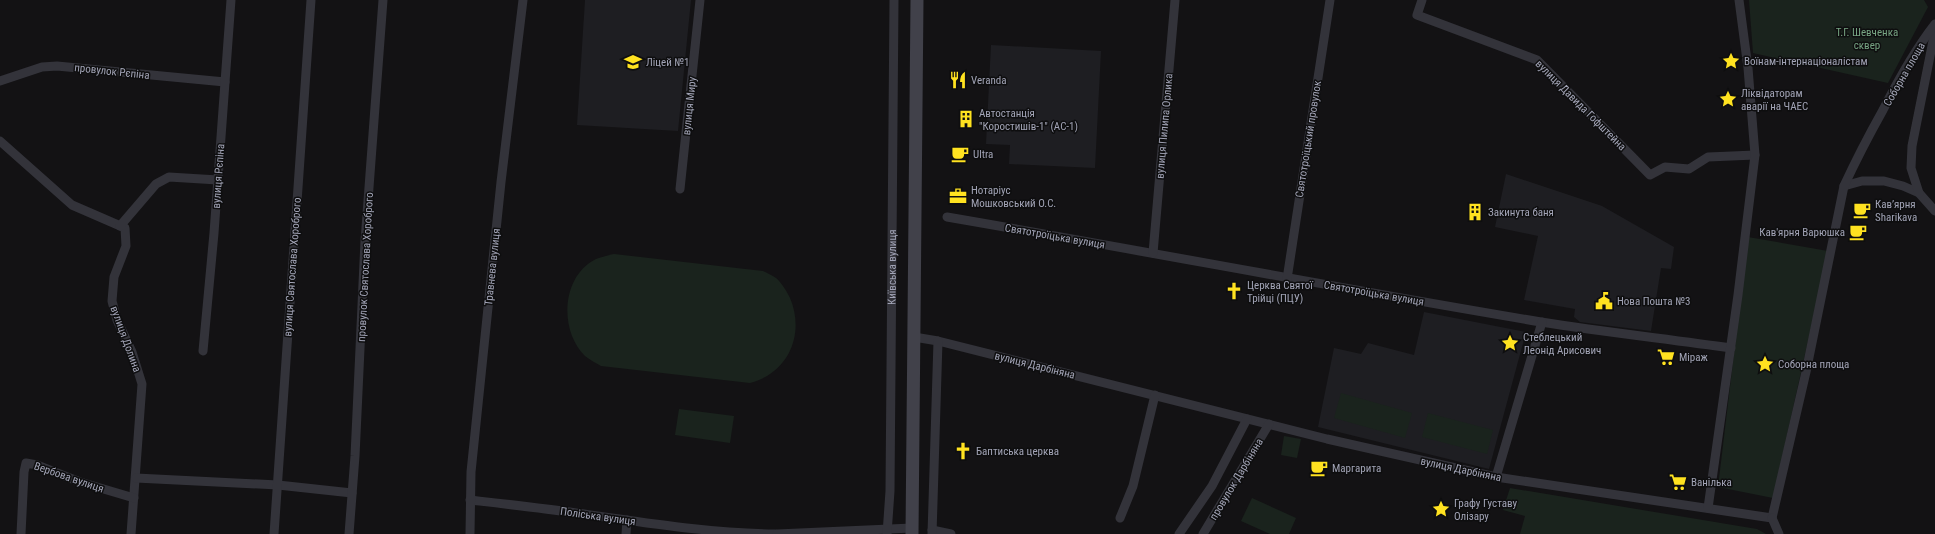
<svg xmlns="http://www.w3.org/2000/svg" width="1935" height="534" viewBox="0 0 1935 534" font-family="'Roboto Condensed',sans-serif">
	<rect width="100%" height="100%" fill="#131214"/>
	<g fill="#1e1e22">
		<polygon points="585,0 691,0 678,131 577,125"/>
		<polygon points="991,45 1101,51 1095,168 1009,164 1010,145 986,144"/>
		<polygon points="1506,174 1602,206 1674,247 1671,269 1661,268 1651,331 1580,322 1574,317 1575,309 1524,300 1538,236 1495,227"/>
		<polygon points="1424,312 1526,332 1489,469 1318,427 1334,348 1361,354 1368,343 1414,355"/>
	</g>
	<g fill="#1a231d">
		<polygon points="1749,0 1924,0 1928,7 1888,83 1753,53"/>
		<polygon points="1748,237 1828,251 1773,498 1718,487"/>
		<path d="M614 254 763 271C767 273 772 275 776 278 782 283 787 292 790 298 802 326 795 359 767 376 762 379 756 381 750 383L601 366C596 363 590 360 585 356 559 331 561 276 596 259 602 257 608 255 614 254Z"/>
		<polygon points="1341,393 1412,413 1405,438 1334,418"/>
		<polygon points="679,409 734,416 730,443 675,435"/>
		<polygon points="1428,413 1493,430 1487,454 1422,437"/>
		<polygon points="1284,436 1301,439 1297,458 1281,455"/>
		<polygon points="1510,488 1757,529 1766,534 1520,534 1525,516 1503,510"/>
		<polygon points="1252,498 1296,518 1289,534 1270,534 1241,521"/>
	</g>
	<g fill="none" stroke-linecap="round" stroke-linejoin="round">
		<g stroke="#33333a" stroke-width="9">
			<polyline points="1422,0 1417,15 1537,60 1650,175 1665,167 1689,169 1708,157 1755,155"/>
			<polyline points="0,81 42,67 57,66 225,82"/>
			<polyline points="0,141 72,205 125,228 126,246 114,277 112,301 117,320 132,352 142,384 131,534"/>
			<polyline points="1844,186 1862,181 1884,181 1903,186 1919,193 1935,211"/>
			<polyline points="680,189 700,0"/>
			<polyline points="1919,193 1911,168 1912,146 1935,31"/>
			<path d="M947 217C1145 251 1343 289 1541 322 1604 332 1668 339 1731 348"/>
			<polyline points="120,226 156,184 169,177 218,180"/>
			<polyline points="1153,253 1175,0"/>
			<polyline points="1287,279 1330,0"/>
			<polyline points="914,337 938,341 1327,439 1496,477 1772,518"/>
			<polyline points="203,351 214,233 231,0"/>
			<polyline points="1496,477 1542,322"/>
			<polyline points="136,478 278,485 352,493"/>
			<path d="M470 500C505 504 541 508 576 513 642 522 707 533 775 534"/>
			<polyline points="1708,508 1738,295 1755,155 1748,68 1739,0"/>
			<polyline points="1120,518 1133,486 1155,395"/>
			<path d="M1772 518 1806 372 1844 186C1856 160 1869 135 1883 110 1898 80 1914 51 1935 24"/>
			<polyline points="1772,518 1779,534"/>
			<polyline points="932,530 951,534"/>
			<polyline points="21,534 24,472 26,463 37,465 80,482 134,498"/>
			<polyline points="274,534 311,0"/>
			<polyline points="349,534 355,456 365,241 383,0"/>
			<polyline points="470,534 471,472 501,182 523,0"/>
			<polyline points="626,534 627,520"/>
			<polyline points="777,534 912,528"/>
			<path id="s1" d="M887 534 890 491 894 0"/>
			<polyline points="932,534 938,341"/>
			<polyline points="1179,534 1212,486 1247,419"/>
			<polyline points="1203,534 1269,424"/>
		</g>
		<polyline stroke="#41414a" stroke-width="13" points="912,534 917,0"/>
	</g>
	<defs>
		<g id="sight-bare" transform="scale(1.38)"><path d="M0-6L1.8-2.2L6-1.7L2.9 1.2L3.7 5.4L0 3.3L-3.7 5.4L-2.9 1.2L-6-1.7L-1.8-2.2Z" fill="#ffe220" stroke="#0e0e0f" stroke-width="2.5" paint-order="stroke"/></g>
		<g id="school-bare" transform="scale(1.38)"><path d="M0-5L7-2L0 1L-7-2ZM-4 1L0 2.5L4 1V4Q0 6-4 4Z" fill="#ffe220" stroke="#0e0e0f" stroke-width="2.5" paint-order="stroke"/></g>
		<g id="restaurant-bare" transform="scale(1.38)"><path d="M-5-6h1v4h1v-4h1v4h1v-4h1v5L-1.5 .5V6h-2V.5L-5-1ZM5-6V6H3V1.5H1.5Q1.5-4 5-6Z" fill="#ffe220" stroke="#0e0e0f" stroke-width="2.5" paint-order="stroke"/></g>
		<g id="building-bare" transform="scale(1.38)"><path d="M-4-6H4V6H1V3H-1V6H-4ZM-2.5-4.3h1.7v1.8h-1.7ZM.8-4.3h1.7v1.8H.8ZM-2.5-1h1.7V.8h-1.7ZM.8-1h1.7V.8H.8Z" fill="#ffe220" stroke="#0e0e0f" stroke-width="2.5" paint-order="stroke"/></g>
		<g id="cafe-bare" transform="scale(1.38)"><path d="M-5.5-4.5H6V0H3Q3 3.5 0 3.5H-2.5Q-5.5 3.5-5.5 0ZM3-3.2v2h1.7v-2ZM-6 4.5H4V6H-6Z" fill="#ffe220" stroke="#0e0e0f" stroke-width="2.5" paint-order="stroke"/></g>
		<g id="office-bare" transform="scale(1.38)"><path d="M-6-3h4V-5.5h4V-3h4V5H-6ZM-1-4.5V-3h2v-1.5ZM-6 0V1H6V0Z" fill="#ffe220" stroke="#0e0e0f" stroke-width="2.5" paint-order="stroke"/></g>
		<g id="church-bare" transform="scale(1.38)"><path d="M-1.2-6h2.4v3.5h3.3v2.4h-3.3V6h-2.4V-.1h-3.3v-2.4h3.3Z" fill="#ffe220" stroke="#0e0e0f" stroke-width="2.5" paint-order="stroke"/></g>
		<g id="civic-bare" transform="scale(1.38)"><path d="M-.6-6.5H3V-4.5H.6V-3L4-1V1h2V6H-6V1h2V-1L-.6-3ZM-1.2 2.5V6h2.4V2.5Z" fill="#ffe220" stroke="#0e0e0f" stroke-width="2.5" paint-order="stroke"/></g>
		<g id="supermarket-bare" transform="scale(1.38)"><path d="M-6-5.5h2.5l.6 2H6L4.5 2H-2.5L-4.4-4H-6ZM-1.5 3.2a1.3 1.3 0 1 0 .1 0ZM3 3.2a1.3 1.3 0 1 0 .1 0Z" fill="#ffe220" stroke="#0e0e0f" stroke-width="2.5" paint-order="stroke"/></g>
	</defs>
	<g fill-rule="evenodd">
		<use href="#sight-bare" x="1731" y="61"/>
		<use href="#school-bare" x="633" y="62"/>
		<use href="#restaurant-bare" x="958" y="80"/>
		<use href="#sight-bare" x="1728" y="99"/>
		<use href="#building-bare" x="966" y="119"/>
		<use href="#cafe-bare" x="960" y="154"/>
		<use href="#office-bare" x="958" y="196"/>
		<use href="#cafe-bare" x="1862" y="210"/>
		<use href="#building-bare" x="1475" y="212"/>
		<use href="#cafe-bare" x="1858" y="232"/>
		<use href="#church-bare" x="1234" y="291"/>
		<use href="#civic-bare" x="1604" y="301"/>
		<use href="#sight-bare" x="1510" y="343"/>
		<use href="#supermarket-bare" x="1666" y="357"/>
		<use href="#sight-bare" x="1765" y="364"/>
		<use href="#church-bare" x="963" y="451"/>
		<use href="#cafe-bare" x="1319" y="468"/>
		<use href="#supermarket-bare" x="1678" y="482"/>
		<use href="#sight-bare" x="1441" y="509"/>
	</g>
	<g text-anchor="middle" stroke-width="3" stroke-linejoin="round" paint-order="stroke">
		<g font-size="11" fill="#77a483" stroke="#0e0e0f">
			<text x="1867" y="36">Т.Г. Шевченка<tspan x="1867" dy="13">сквер</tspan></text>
		</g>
		<g font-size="11" fill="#a2a4b6" stroke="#0e0e0f" text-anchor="start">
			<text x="1744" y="65">Воїнам-інтернаціоналістам</text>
			<text x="646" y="66">Ліцей №1</text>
			<text x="971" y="84">Veranda</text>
			<text x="1741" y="97">Ліквідаторам<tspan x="1741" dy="13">аварії на ЧАЕС</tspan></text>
			<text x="979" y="117">Автостанція<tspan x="979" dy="13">"Коростишів-1" (АС-1)</tspan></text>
			<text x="973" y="158">Ultra</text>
			<text x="971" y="194">Нотаріус<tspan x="971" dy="13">Мошковський О.С.</tspan></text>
			<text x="1875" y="208">Кав’ярня<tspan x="1875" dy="13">Sharikava</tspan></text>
			<text x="1488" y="216">Закинута баня</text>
			<text x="1845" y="236" text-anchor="end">Кав'ярня Варюшка</text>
			<text x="1247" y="289">Церква Святої<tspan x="1247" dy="13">Трійці (ПЦУ)</tspan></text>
			<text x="1617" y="305">Нова Пошта №3</text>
			<text x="1523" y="341">Стеблецький<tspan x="1523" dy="13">Леонід Арисович</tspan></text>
			<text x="1679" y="361">Міраж</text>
			<text x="1778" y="368">Соборна площа</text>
			<text x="976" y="455">Баптиська церква</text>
			<text x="1332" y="472">Маргарита</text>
			<text x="1691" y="486">Ванілька</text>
			<text x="1454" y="507">Графу Густаву<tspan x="1454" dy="13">Олізару</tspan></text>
		</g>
		<g font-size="11" fill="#a2a4b6" stroke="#0e0e0f">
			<text transform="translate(112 71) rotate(6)" y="4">провулок Рєпіна</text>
			<text transform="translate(1904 74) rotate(-60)" y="4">Соборна площа</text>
			<text transform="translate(1581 105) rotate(45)" y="4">вулиця Давида Гофштейна</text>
			<text transform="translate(689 106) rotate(-84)" y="4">вулиця Миру</text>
			<text transform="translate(1164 126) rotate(-85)" y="4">вулиця Пилипа Орлика</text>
			<text transform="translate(1308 139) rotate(-81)" y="4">Святотроїцький провулок</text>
			<text transform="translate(218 176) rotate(-86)" y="4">вулиця Рєпіна</text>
			<text transform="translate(1055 236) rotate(10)" y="4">Святотроїцька вулиця</text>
			<text transform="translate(292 267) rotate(-86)" y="4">вулиця Святослава Хороброго</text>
			<text transform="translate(365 267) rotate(-87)" y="4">провулок Святослава Хороброго</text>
			<text transform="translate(492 267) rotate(-84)" y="4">Травнева вулиця</text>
			<text dy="4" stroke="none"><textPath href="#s1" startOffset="267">Київська вулиця</textPath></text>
			<text transform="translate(1374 293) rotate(10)" y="4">Святотроїцька вулиця</text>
			<text transform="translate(126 339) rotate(70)" y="4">вулиця Долина</text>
			<text transform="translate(1035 365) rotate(14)" y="4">вулиця Дарбіняна</text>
			<text transform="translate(1461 469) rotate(12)" y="4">вулиця Дарбіняна</text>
			<text transform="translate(69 477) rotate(19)" y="4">Вербова вулиця</text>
			<text transform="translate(1236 479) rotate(-59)" y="4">провулок Дарбіняна</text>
			<text transform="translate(598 516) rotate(8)" y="4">Поліська вулиця</text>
		</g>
	</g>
</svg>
